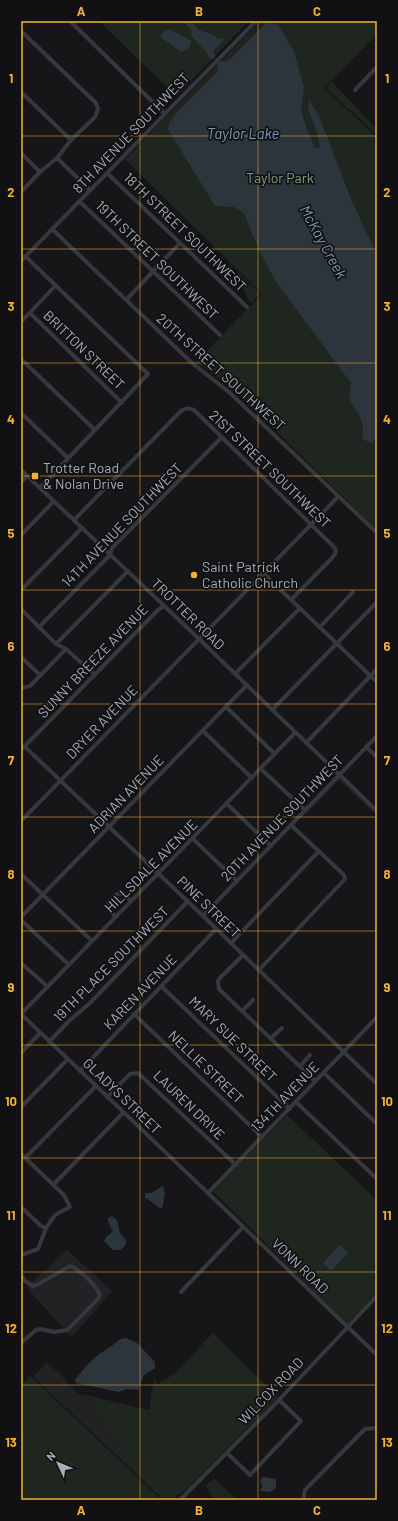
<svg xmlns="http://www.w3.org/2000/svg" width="398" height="1521" viewBox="0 0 398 1521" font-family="Barlow,sans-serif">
	<rect width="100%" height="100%" fill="#161618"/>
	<g fill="#222225">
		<polygon points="339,778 377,814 377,816 340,781 338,781 308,812 307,811"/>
		<polygon points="67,1250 112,1291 72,1337 67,1332 99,1301 101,1297 99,1288 76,1267 70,1264 65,1266 36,1284 31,1283"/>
		<polygon points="70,1268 74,1269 96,1290 98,1296 64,1329 27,1288 29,1286 34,1288 38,1287"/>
		<polygon points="47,1363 61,1375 78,1394 90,1396 111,1441 129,1460 134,1472 33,1377"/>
	</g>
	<g fill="#1e261f">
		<polygon points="99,21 249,21 176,96"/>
		<polygon points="260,21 375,21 377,23 377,34 324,88 377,137 377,530 232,388 196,362 262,294 125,159"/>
		<polygon points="332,82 377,129 377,135 326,88"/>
		<polygon points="237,271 260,294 251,303 246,296"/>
		<polygon points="287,1115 377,1200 377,1294 347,1324 213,1191"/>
		<polygon points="213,1333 278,1397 188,1488 171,1500 164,1500 134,1472 129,1460 111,1441 90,1396 149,1410 154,1379 158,1384 174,1374"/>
		<polygon points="30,1376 162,1500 21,1500 21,1385"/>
		<polygon points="214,1479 238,1500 215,1500 206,1487 208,1483"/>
	</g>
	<g fill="#2c353c">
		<path d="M267 22 278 25 294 51 304 87 301 109 306 127 315 148 320 147 317 132 308 109 309 100 319 116 351 199 377 255V438L371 443 363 439C363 435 363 430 363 426 359 407 345 408 351 383L276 282 258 248 244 213 234 207 215 206 168 129 169 123 177 112 219 70 217 64 220 61 224 62 228 61Z"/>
		<polygon points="192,28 214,35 218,39 225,38 213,52 205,51 191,35"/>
		<path d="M170 29 191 41C192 47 186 51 181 52L162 38 161 35 162 33Z"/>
		<path d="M163 1186 165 1194 162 1209C155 1206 152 1201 145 1198V1193H151Z"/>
		<polygon points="112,1216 117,1220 120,1233 126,1240 125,1246 120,1250 113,1250 104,1241 106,1237 113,1231 108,1222 108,1218"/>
		<polygon points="340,1245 348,1253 331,1271 323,1263"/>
		<path d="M126 1338 137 1343 155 1362V1368L144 1375 138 1390 127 1389 119 1392 76 1383 75 1380C86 1365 95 1356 110 1347 117 1343 117 1339 126 1338Z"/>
		<polygon points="263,1477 276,1479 276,1488 270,1492 260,1491 262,1486 260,1480"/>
	</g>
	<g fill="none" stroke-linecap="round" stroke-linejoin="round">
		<g stroke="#2c353c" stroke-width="6">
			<polyline points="187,21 198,33"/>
			<polyline points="205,44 212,56"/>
		</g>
		<g stroke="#37383d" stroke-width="4">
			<polyline points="70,21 165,114"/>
			<polyline points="21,31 96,103 98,109 95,117 71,140 57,158 40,172 21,192"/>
			<polyline points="355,90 377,67"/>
			<polyline points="21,92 71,140"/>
			<polyline points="21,153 40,172"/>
			<polyline points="57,158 90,190"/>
			<polyline points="107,173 247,307"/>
			<polyline points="79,201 220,335"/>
			<polyline points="52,229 192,363 229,392 375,531"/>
			<polyline points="25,256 148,374 40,488"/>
			<polyline points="21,261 256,21"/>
			<polyline points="126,300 180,243"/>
			<polyline points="30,313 122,403"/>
			<polyline points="21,322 56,285"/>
			<polyline points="21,359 95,430"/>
			<polyline points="21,413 68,458"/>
			<polyline points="21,470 198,638 377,811"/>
			<polyline points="21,482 27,476"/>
			<path d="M74 520 181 411C186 408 188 408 194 410L333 546 336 550 335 554 331 559 291 600"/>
			<polyline points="21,535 54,501"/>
			<polyline points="263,573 377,682"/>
			<polyline points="21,590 82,528"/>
			<polyline points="21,609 56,644 66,649 95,675"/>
			<polyline points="39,627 110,555 112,548 221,438"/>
			<polyline points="320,627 353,592"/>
			<polyline points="56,644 128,571"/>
			<polyline points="21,657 40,675"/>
			<polyline points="235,674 300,608"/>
			<polyline points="21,688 30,686 66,649"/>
			<polyline points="226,707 275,754"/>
			<polyline points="272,710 377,602"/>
			<polyline points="203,731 252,778"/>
			<polyline points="306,743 377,669"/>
			<polyline points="24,746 203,916 377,1084"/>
			<polyline points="366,747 377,757"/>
			<polyline points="21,750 158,610 164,606"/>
			<polyline points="261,769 305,810"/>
			<polyline points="227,804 271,846"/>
			<polyline points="21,821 338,497"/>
			<polyline points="193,839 237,881"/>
			<polyline points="21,874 92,941"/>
			<polyline points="203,916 377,736"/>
			<polyline points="21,917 247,685"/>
			<path d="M116 917 108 909V903C119 891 119 890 131 901"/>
			<polyline points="21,920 69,965"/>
			<polyline points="231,943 319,851"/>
			<polyline points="243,955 220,978 218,981 219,989 315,1081"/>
			<polyline points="21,963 48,987"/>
			<polyline points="259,970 345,879 344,875 291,825"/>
			<polyline points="161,986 290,1109"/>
			<polyline points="242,1011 253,1000"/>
			<polyline points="21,1014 377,1355"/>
			<polyline points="21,1014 295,733"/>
			<polyline points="134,1014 262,1137"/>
			<polyline points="271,1038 282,1028"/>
			<polyline points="49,1042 69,1021 90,1003 188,901"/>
			<polyline points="21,1053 40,1033"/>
			<polyline points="300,1066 310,1055"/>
			<polyline points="80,1071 216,929"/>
			<polyline points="324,1073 377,1124"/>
			<polyline points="107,1097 130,1074 138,1073 236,1165"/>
			<polyline points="296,1102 377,1179"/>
			<polyline points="21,1107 68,1059"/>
			<polyline points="21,1154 64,1195 70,1207 55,1215 46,1228 38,1249 21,1255"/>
			<polyline points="25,1158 96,1086"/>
			<polyline points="53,1185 123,1113"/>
			<polyline points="208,1193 377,1017"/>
			<polyline points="21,1207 41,1226 46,1228"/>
			<path d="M21 1275 25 1281 33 1286 37 1285 70 1266C79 1269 98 1287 100 1296L97 1300 67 1330 54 1332 40 1329 36 1330 21 1343"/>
			<polyline points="181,1292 243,1227"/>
			<polyline points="227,1453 250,1475 301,1421 279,1400"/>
			<polyline points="180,1500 279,1400 377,1296"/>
			<polyline points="303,1500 305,1490 359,1435 365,1429 377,1428"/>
		</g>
	</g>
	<path fill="none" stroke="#f2b134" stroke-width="1" stroke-opacity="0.55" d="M140 21V1500M258 21V1500M21 136H377M21 249H377M21 363H377M21 476H377M21 590H377M21 704H377M21 817H377M21 931H377M21 1045H377M21 1158H377M21 1272H377M21 1385H377"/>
	<g fill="#f2b134" stroke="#111113" stroke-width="1.5">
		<rect x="31" y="472" width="8" height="8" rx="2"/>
		<circle cx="194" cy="575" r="4"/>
	</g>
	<g text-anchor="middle" stroke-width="3.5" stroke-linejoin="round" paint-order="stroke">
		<g font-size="14" fill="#a8adb8" stroke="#111113">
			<text transform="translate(131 133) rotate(-46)" y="5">8TH AVENUE SOUTHWEST</text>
			<text transform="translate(185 232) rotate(44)" y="5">18TH STREET SOUTHWEST</text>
			<text transform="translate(157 260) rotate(44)" y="5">19TH STREET SOUTHWEST</text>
			<text transform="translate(84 350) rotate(44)" y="5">BRITTON STREET</text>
			<text transform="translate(221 372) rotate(42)" y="5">20TH STREET SOUTHWEST</text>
			<text transform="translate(270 469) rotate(44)" y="5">21ST STREET SOUTHWEST</text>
			<text transform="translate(122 525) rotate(-46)" y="5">14TH AVENUE SOUTHWEST</text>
			<text transform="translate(188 614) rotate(44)" y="5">TROTTER ROAD</text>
			<text transform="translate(93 661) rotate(-46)" y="5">SUNNY BREEZE AVENUE</text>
			<text transform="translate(102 722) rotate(-46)" y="5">DRYER AVENUE</text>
			<text transform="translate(126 794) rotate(-46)" y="5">ADRIAN AVENUE</text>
			<text transform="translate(282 818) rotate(-46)" y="5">20TH AVENUE SOUTHWEST</text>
			<text transform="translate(151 866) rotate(-45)" y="5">HILLSDALE AVENUE</text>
			<text transform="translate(209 907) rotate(44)" y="5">PINE STREET</text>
			<text transform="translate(111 964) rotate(-45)" y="5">19TH PLACE SOUTHWEST</text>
			<text transform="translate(140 992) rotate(-46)" y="5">KAREN AVENUE</text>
			<text transform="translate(233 1039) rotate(44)" y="5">MARY SUE STREET</text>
			<text transform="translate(206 1067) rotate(44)" y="5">NELLIE STREET</text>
			<text transform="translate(122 1096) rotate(44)" y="5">GLADYS STREET</text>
			<text transform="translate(285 1097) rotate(-46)" y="5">134TH AVENUE</text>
			<text transform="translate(189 1105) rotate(44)" y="5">LAUREN DRIVE</text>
			<text transform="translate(300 1266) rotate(44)" y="5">VONN ROAD</text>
			<text transform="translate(271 1391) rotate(-46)" y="5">WILCOX ROAD</text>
		</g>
		<g font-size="14" fill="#7fa381" stroke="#111113">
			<text x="280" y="183">Taylor Park</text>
		</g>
		<g font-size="14" fill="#a8adb8" stroke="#111113" text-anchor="start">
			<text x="43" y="473">Trotter Road<tspan x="43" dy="16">&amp; Nolan Drive</tspan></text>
			<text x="202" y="572">Saint Patrick<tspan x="202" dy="16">Catholic Church</tspan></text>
		</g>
		<g font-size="15" font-style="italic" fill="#7f9bb3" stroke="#111113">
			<text x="243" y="139">Taylor Lake</text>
			<text transform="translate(323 242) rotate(61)" y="5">McKay Creek</text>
		</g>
	</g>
	<rect width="398" height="1521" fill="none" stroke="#111113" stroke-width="44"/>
	<g transform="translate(58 1463) rotate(314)" stroke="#111113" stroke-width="3" paint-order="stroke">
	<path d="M0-3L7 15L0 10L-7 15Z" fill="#a8adb8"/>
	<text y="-6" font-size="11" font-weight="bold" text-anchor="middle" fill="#a8adb8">N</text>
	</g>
	<rect x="22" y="22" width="354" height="1477" fill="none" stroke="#f2b134" stroke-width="1.5"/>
	<g font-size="13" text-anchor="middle" font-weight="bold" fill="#f2b134">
		<text x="81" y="16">A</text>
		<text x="199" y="16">B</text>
		<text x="317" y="16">C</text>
		<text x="11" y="83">1</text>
		<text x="387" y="83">1</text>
		<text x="11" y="197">2</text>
		<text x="387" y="197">2</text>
		<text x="11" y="311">3</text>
		<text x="387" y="311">3</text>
		<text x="11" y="424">4</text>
		<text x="387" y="424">4</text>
		<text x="11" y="538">5</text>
		<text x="387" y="538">5</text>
		<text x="11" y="651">6</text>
		<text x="387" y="651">6</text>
		<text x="11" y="765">7</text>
		<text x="387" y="765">7</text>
		<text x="11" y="879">8</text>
		<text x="387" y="879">8</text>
		<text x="11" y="992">9</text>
		<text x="387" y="992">9</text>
		<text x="11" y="1106">10</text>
		<text x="387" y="1106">10</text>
		<text x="11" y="1220">11</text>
		<text x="387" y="1220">11</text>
		<text x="11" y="1333">12</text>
		<text x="387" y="1333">12</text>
		<text x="11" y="1447">13</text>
		<text x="387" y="1447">13</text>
		<text x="81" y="1515">A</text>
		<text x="199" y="1515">B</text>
		<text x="317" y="1515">C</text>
	</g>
</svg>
